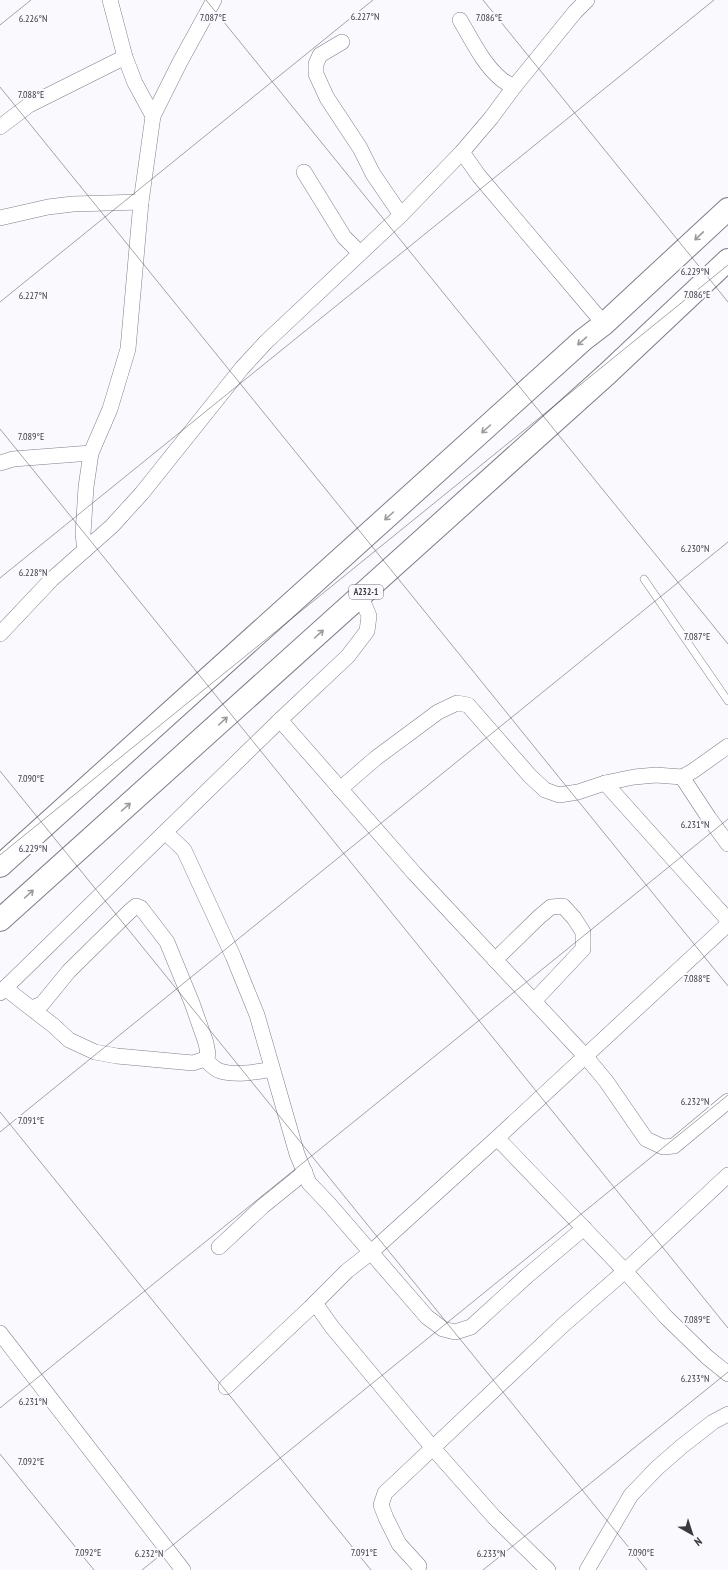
<svg xmlns="http://www.w3.org/2000/svg" width="728" height="1570" viewBox="0 0 728 1570" font-family="'PT Sans Narrow',sans-serif">
	<rect width="100%" height="100%" fill="#f9f9fe"/>
	<g fill="none" stroke-linecap="round" stroke-linejoin="round">
		<g stroke="#7f7f8c" stroke-width="8">
			<polyline id="lane" points="644,579 728,701"/>
		</g>
		<g stroke="#7f7f8c" stroke-width="16">
			<g id="street">
				<polyline points="110,0 125,57 135,83 153,116"/>
				<path d="M460 20C472 40 483 64 501 79 504 82 510 84 514 87"/>
				<polyline points="342,42 320,55 316,64 316,74 327,98 360,148 373,174 401,215"/>
				<polyline points="0,127 29,105 125,57"/>
				<polyline points="462,152 479,176 604,324"/>
				<polyline points="304,172 344,237 360,253"/>
				<polyline points="0,218 48,207 73,204 141,202"/>
				<polyline points="0,463 13,459 91,453"/>
				<polyline points="85,550 83,534 86,487 91,453 110,409 128,349 141,202 153,116 180,62 214,0"/>
				<polyline points="0,634 51,580 112,526 142,493 242,368 266,342 401,215 462,152 491,118 514,87 575,12 587,0"/>
				<polyline points="280,720 415,874 586,1057 606,1081 646,1139 663,1147 674,1146 728,1101"/>
				<polyline points="682,777 709,818 728,844"/>
				<polyline points="605,783 728,920"/>
				<polyline points="340,789 376,758 438,712 457,703 468,705 530,776 545,790 559,795 578,792 605,783 634,777 656,775 682,777 693,771 728,746"/>
				<polyline points="165,832 184,850 233,956 257,1015 297,1154 309,1183 329,1204 427,1317 443,1329 455,1332 471,1327 527,1276 584,1228"/>
				<polyline points="495,960 539,917 551,907 563,906 574,918 583,932 583,949 534,1001"/>
				<polyline points="5,988 54,1026 69,1040 95,1052 117,1056 193,1063 205,1059 208,1054 206,1043 192,1003 167,942 141,908 136,906 130,911 69,971 42,1004 32,1008"/>
				<polyline points="0,993 280,720 348,656 367,631 369,616 361,597"/>
				<path d="M205 1059C210 1064 214 1069 220 1071 236 1076 256 1072 272 1069"/>
				<polyline points="497,1138 625,1271 666,1317 707,1357 728,1374"/>
				<polyline points="219,1247 263,1206 305,1172"/>
				<polyline points="315,1303 332,1327 432,1447 494,1517 548,1570"/>
				<polyline points="0,1333 183,1570"/>
				<polyline points="226,1387 310,1308 347,1271 370,1253 497,1138 728,924"/>
				<polyline points="419,1566 399,1544 386,1518 381,1505 385,1493 562,1326 625,1271 728,1175"/>
				<polyline points="587,1570 631,1495 657,1468 681,1447 713,1422 728,1414"/>
			</g>
		</g>
		<g stroke="#7f7f8c" stroke-width="24">
			<g id="highway">
				<polyline points="0,866 583,340 604,324 728,209"/>
				<polyline points="0,920 607,374 728,260"/>
			</g>
		</g>
		<use href="#lane" stroke="#fff" stroke-width="7"/>
		<use href="#street" stroke="#fff" stroke-width="15"/>
		<use href="#highway" stroke="#fff" stroke-width="22"/>
	</g>
	<defs><path id="oneway-shaft" d="M-6 0H5M1.5-3L5.5 0L1.5 3" fill="none" stroke-width="1.6" stroke-linecap="round" stroke-linejoin="round"/></defs>
	<g stroke="#9c9c9f">
		<use href="#oneway-shaft" transform="translate(699 236) rotate(137)"/>
		<use href="#oneway-shaft" transform="translate(582 341) rotate(139)"/>
		<use href="#oneway-shaft" transform="translate(486 429) rotate(138)"/>
		<use href="#oneway-shaft" transform="translate(389 516) rotate(138)"/>
		<use href="#oneway-shaft" transform="translate(319 634) rotate(-42)"/>
		<use href="#oneway-shaft" transform="translate(223 721) rotate(-42)"/>
		<use href="#oneway-shaft" transform="translate(126 807) rotate(-42)"/>
		<use href="#oneway-shaft" transform="translate(29 894) rotate(-42)"/>
	</g>
	<path fill="none" stroke="#39393f" stroke-width="1" stroke-opacity="0.45" d="M206 0 728 644M483 0 728 302M0 25 31 0M0 87 728 986M0 302 373 0M0 429 728 1328M0 578 714 0M0 771 647 1570M0 855 728 265M0 1112 371 1570M0 1132 728 542M0 1408 728 819M0 1454 94 1570M142 1570 728 1095M483 1570 728 1372"/>
	<g text-anchor="middle" stroke-width="4" stroke-linejoin="round" paint-order="stroke">
		<rect fill="#f9f9fe" stroke="#737378" stroke-width="1" x="349" y="585" width="34" height="14" rx="3"/>
		<g font-size="9" font-weight="bold" fill="#39393f">
			<text x="366" y="595">A232-1</text>
		</g>
	</g>
	<g font-size="10" text-anchor="middle" fill="#39393f" stroke="#f9f9fe" stroke-width="4" stroke-linejoin="round" paint-order="stroke">
		<text x="365" y="20">6.227°N</text>
		<text x="213" y="21">7.087°E</text>
		<text x="489" y="21">7.086°E</text>
		<text x="33" y="22">6.226°N</text>
		<text x="31" y="98">7.088°E</text>
		<text x="695" y="275">6.229°N</text>
		<text x="697" y="298">7.086°E</text>
		<text x="33" y="299">6.227°N</text>
		<text x="31" y="440">7.089°E</text>
		<text x="695" y="552">6.230°N</text>
		<text x="33" y="576">6.228°N</text>
		<text x="697" y="640">7.087°E</text>
		<text x="31" y="782">7.090°E</text>
		<text x="695" y="828">6.231°N</text>
		<text x="33" y="852">6.229°N</text>
		<text x="697" y="982">7.088°E</text>
		<text x="695" y="1105">6.232°N</text>
		<text x="31" y="1124">7.091°E</text>
		<text x="697" y="1323">7.089°E</text>
		<text x="695" y="1382">6.233°N</text>
		<text x="33" y="1405">6.231°N</text>
		<text x="31" y="1465">7.092°E</text>
		<text x="88" y="1556">7.092°E</text>
		<text x="364" y="1556">7.091°E</text>
		<text x="641" y="1556">7.090°E</text>
		<text x="149" y="1557">6.232°N</text>
		<text x="491" y="1557">6.233°N</text>
	</g>
	<g transform="translate(692 1534) rotate(141)" stroke="#f9f9fe" stroke-width="3" paint-order="stroke">
	<path d="M0-3L7 15L0 10L-7 15Z" fill="#39393f"/>
	<text y="-6" font-size="11" font-weight="bold" text-anchor="middle" fill="#39393f">N</text>
	</g>
</svg>
